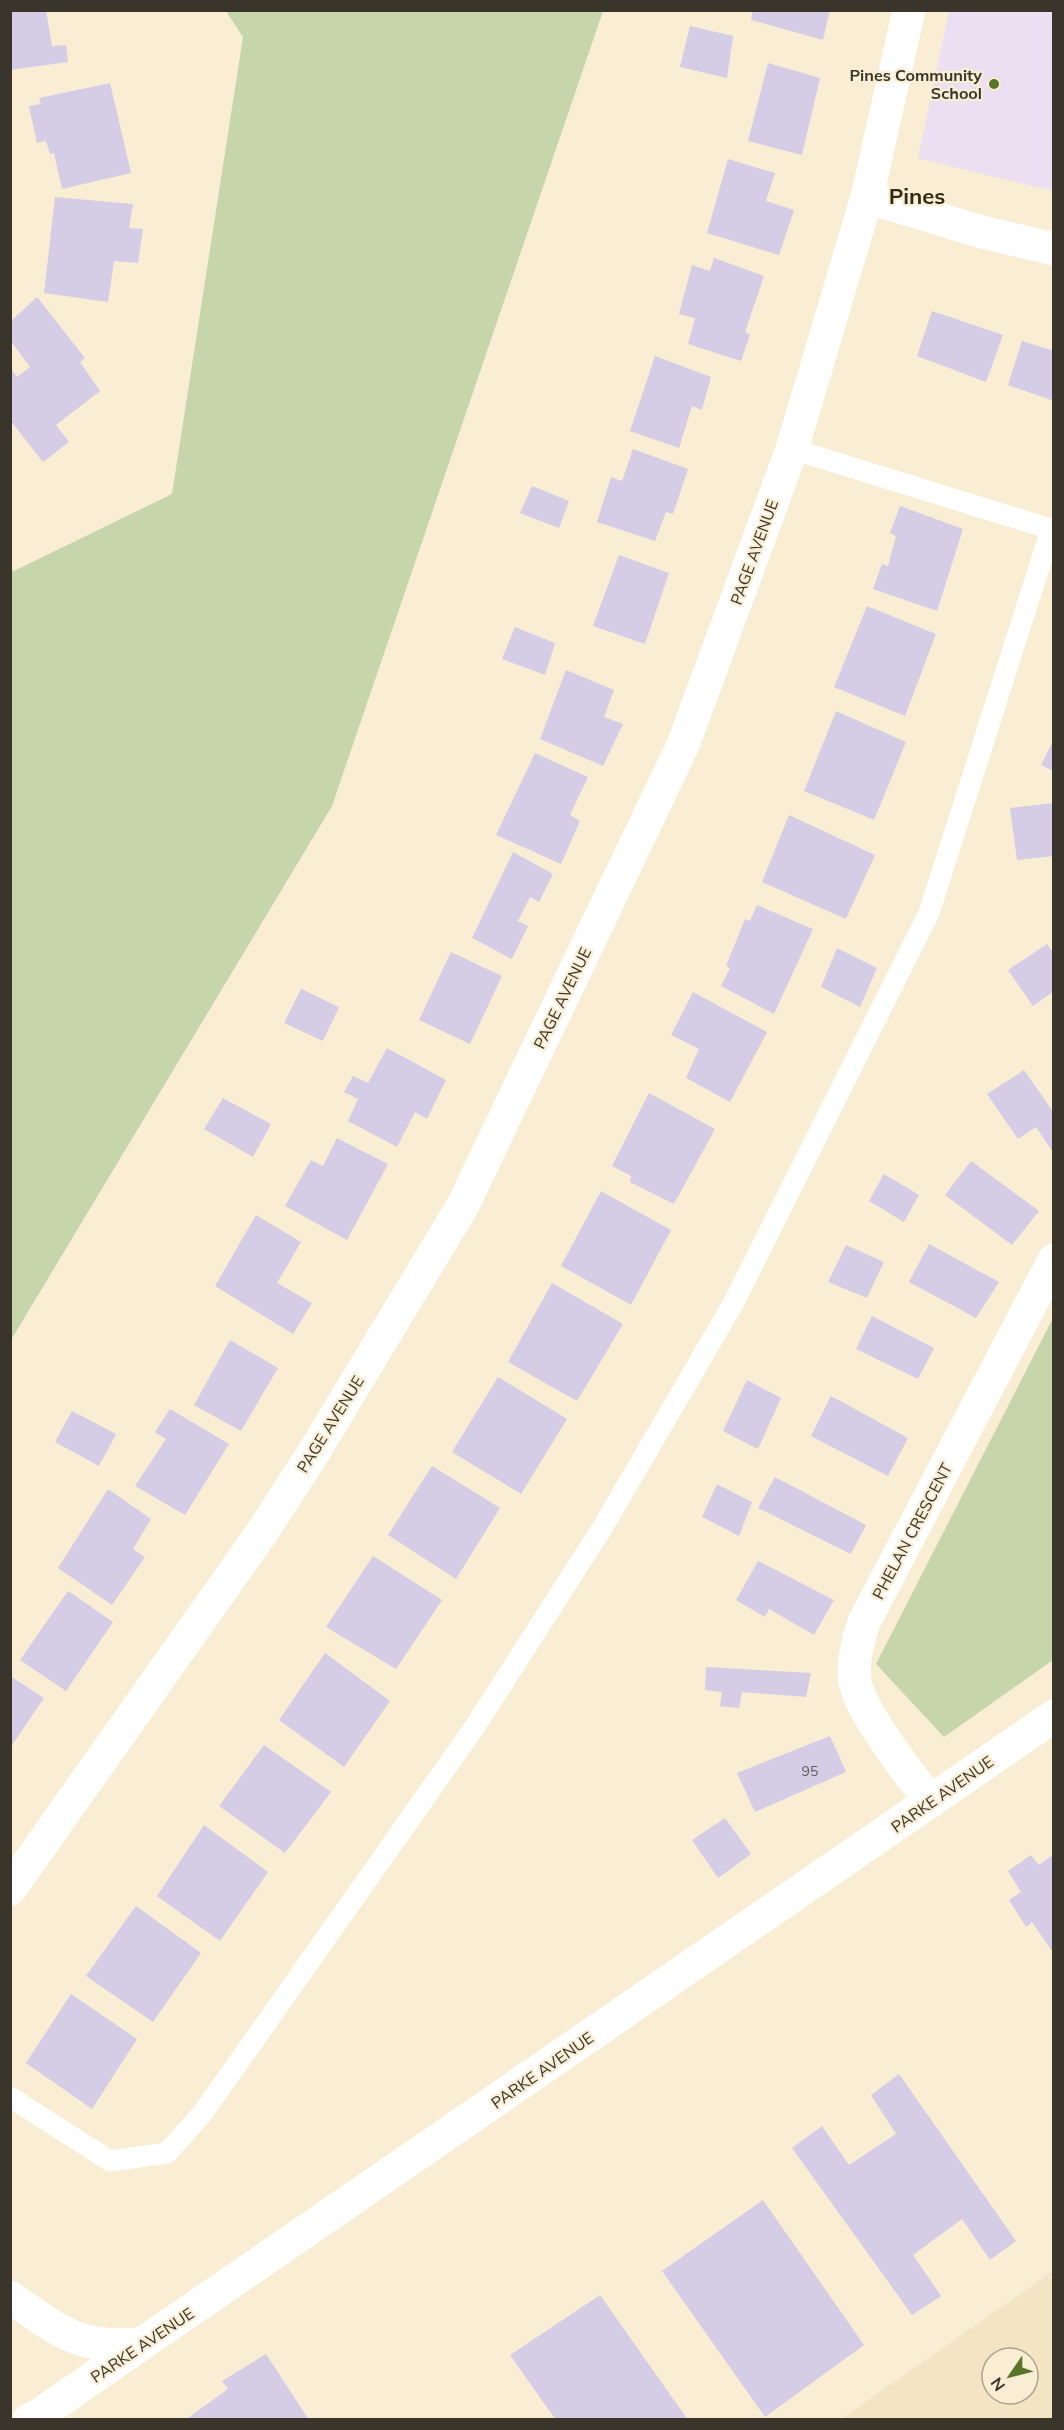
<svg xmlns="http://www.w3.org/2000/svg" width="1064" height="2430" viewBox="0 0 1064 2430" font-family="Mulish,sans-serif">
	<rect width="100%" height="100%" fill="#f9edd4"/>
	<path fill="#f3e4c3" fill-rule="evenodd" d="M1053 2271V2419H841ZM992 2358H1028V2394H992Z"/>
	<polygon fill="#ecdff2" points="949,11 1053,11 1053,191 918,158"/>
	<g fill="#c7d5ab">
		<polygon points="226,11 603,11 332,806 11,1340 11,570 14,571 172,494 243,37"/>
		<polygon points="1053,1318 1053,1660 944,1737 876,1664"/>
	</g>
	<g fill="#d5cde6">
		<polygon points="10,10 46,10 52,46 66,45 68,62 10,70"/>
		<polygon points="753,10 830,10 823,40 751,20"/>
		<polygon points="690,26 733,36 727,78 680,67"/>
		<polygon points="768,63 820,78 802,155 748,141"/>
		<polygon points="110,83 131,173 62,189 54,153 50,154 46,141 37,143 29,106 41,104 39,98"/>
		<polygon points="728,159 775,173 766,201 794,210 779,255 707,233"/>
		<polygon points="55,197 133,204 129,228 143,229 138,263 114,261 108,302 44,293"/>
		<polygon points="714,258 764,276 745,332 750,335 741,361 688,344 695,318 679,314 692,265 710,271"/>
		<polygon points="37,297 85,358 80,362 100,391 56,425 69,442 43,462 10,420 10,367 17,377 30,367 10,340 10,322"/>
		<polygon points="932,311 1003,335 986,382 917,356"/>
		<polygon points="1022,341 1054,351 1054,401 1008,385"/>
		<polygon points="655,356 711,377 702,410 692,406 679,448 630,431"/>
		<polygon points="633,449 688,469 673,514 666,512 655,541 597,522 611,477 622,481"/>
		<polygon points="532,486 569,501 559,528 520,513"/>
		<polygon points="900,506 963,529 937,611 873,589 882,564 888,566 896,536 890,533"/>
		<polygon points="619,555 669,573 645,644 593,626"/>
		<polygon points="867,606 936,634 905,716 834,687"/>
		<polygon points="515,627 555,643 545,675 502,659"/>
		<polygon points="566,670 614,690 604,717 623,724 603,766 540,739"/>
		<polygon points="836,711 906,742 874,820 804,791"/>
		<polygon points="1054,739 1054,771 1041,765"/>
		<polygon points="535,753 588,777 570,815 580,821 561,864 496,835"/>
		<polygon points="1054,803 1054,856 1017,860 1010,808"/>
		<polygon points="789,815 875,855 846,919 762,882"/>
		<polygon points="513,852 553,874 539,902 530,897 518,921 528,926 512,959 472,938"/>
		<polygon points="757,905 813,929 774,1014 721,986 730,968 726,966 745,919 750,921"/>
		<polygon points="1047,944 1054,954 1054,991 1033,1006 1008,970"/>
		<polygon points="837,948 877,968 860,1007 821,987"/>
		<polygon points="451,952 502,976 470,1044 419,1020"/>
		<polygon points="301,989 339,1007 323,1041 284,1023"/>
		<polygon points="693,992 767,1032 730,1102 686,1078 699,1049 671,1035"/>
		<polygon points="387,1048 446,1080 427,1119 415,1112 397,1147 348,1121 358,1099 344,1092 353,1076 368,1083"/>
		<polygon points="1024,1070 1054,1113 1054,1154 1036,1127 1018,1139 987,1094"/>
		<polygon points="649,1093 715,1129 674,1204 630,1182 631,1176 612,1166"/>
		<polygon points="223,1098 271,1124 253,1157 204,1129"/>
		<polygon points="337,1138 388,1164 347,1240 285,1206 311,1160 323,1166"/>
		<polygon points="971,1161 1039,1211 1012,1245 945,1195"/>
		<polygon points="884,1174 919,1195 904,1222 869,1201"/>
		<polygon points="601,1191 671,1230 631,1305 561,1266"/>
		<polygon points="256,1215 301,1242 277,1283 312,1303 293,1334 215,1286"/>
		<polygon points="929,1244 999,1282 976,1318 909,1282"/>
		<polygon points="846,1245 884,1262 867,1298 828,1282"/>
		<polygon points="552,1283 623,1324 577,1401 508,1362"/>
		<polygon points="872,1316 934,1348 918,1379 856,1349"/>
		<polygon points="230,1340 278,1368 241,1431 194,1405"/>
		<polygon points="498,1377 567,1419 521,1494 452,1452"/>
		<polygon points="747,1380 781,1398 758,1449 723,1431"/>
		<polygon points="831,1396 908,1438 888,1476 811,1436"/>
		<polygon points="170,1409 229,1444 185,1515 135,1486 166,1439 155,1432"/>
		<polygon points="72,1411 116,1434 99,1466 55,1442"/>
		<polygon points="432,1466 500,1508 456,1579 388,1535"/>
		<polygon points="775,1477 866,1525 851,1554 758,1508"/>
		<polygon points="717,1484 752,1502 739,1536 702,1517"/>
		<polygon points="108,1489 151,1519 133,1549 145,1557 112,1605 58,1568"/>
		<polygon points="373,1556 442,1600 396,1669 326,1627"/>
		<polygon points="758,1561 834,1600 814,1635 769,1609 765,1617 736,1600"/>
		<polygon points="68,1591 113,1622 66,1691 20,1660"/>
		<polygon points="325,1653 390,1701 344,1767 279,1720"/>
		<polygon points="706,1667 811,1673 806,1697 742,1692 739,1708 720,1706 722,1692 705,1690"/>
		<polygon points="10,1676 44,1698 10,1748"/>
		<polygon points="830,1736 846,1772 755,1812 737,1773"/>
		<polygon points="264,1745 331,1792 285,1853 219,1806"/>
		<polygon points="725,1818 751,1854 718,1878 692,1840"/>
		<polygon points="204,1825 268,1872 220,1941 157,1896"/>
		<polygon points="1054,1854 1054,1954 1032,1922 1026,1927 1009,1900 1021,1892 1008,1871 1031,1855 1039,1865"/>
		<polygon points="136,1906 201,1953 153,2022 86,1976"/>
		<polygon points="71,1994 137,2039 92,2109 26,2063"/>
		<polygon points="899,2074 1016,2241 990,2260 962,2219 913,2255 941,2296 912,2315 792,2148 822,2126 849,2165 896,2134 871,2095"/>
		<polygon points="763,2200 864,2345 765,2417 662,2271"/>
		<polygon points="600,2295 688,2420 556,2420 510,2355"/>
		<polygon points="266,2354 309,2420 185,2420 228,2389 222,2381"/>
	</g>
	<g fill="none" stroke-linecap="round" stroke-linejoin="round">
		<g stroke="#fff" stroke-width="21">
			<polyline points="792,449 1054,530"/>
			<polyline points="10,2097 110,2161 167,2153 202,2114 474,1728 601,1530 733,1304 929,913 1051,530"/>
		</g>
		<g stroke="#fff" stroke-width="33">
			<polyline points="867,197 909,10"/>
			<path d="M930 1802C911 1775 859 1711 855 1681 852 1662 858 1641 864 1622L1054 1260"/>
			<polyline points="29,2420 36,2417 143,2343"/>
		</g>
		<g stroke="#fff" stroke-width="33">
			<polyline points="10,1889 263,1531 312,1455 462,1207 683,745 792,449 867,197 982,232 1054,249"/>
			<path d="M10 2297C59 2331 80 2351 143 2343L1054 1716"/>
		</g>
	</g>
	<circle fill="#58752a" stroke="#f9edd4" stroke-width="2" cx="994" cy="84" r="6"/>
	<g text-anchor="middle" stroke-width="4.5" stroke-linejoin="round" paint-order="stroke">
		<g font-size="14" fill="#605b5a">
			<text x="810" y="1776">95</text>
		</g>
		<g font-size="16" font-weight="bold" fill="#39352b" stroke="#f9edd4" text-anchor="end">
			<text x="982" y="81">Pines Community<tspan x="982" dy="18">School</tspan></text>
		</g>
		<g font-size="16" fill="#39352b" stroke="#f9edd4">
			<text transform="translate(754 552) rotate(-70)" y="6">PAGE AVENUE</text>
			<text transform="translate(562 998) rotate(-64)" y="6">PAGE AVENUE</text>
			<text transform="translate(330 1424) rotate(-58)" y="6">PAGE AVENUE</text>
			<text transform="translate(912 1531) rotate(-62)" y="6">PHELAN CRESCENT</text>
			<text transform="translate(942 1794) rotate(-35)" y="6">PARKE AVENUE</text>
			<text transform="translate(542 2070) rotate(-35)" y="6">PARKE AVENUE</text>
			<text transform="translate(142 2345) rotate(-34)" y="6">PARKE AVENUE</text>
		</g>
		<g font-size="22" font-weight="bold" fill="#332a15" stroke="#f9edd4">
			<text x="917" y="204">Pines</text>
		</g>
	</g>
	<rect width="1064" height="2430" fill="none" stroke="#39352b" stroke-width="24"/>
	<g transform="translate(1010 2376) rotate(235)"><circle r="28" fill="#f9edd4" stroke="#aca390" stroke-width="1.5"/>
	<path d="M0-4.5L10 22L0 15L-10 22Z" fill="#58752a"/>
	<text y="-9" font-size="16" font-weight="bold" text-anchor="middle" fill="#39352b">N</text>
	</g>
</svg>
